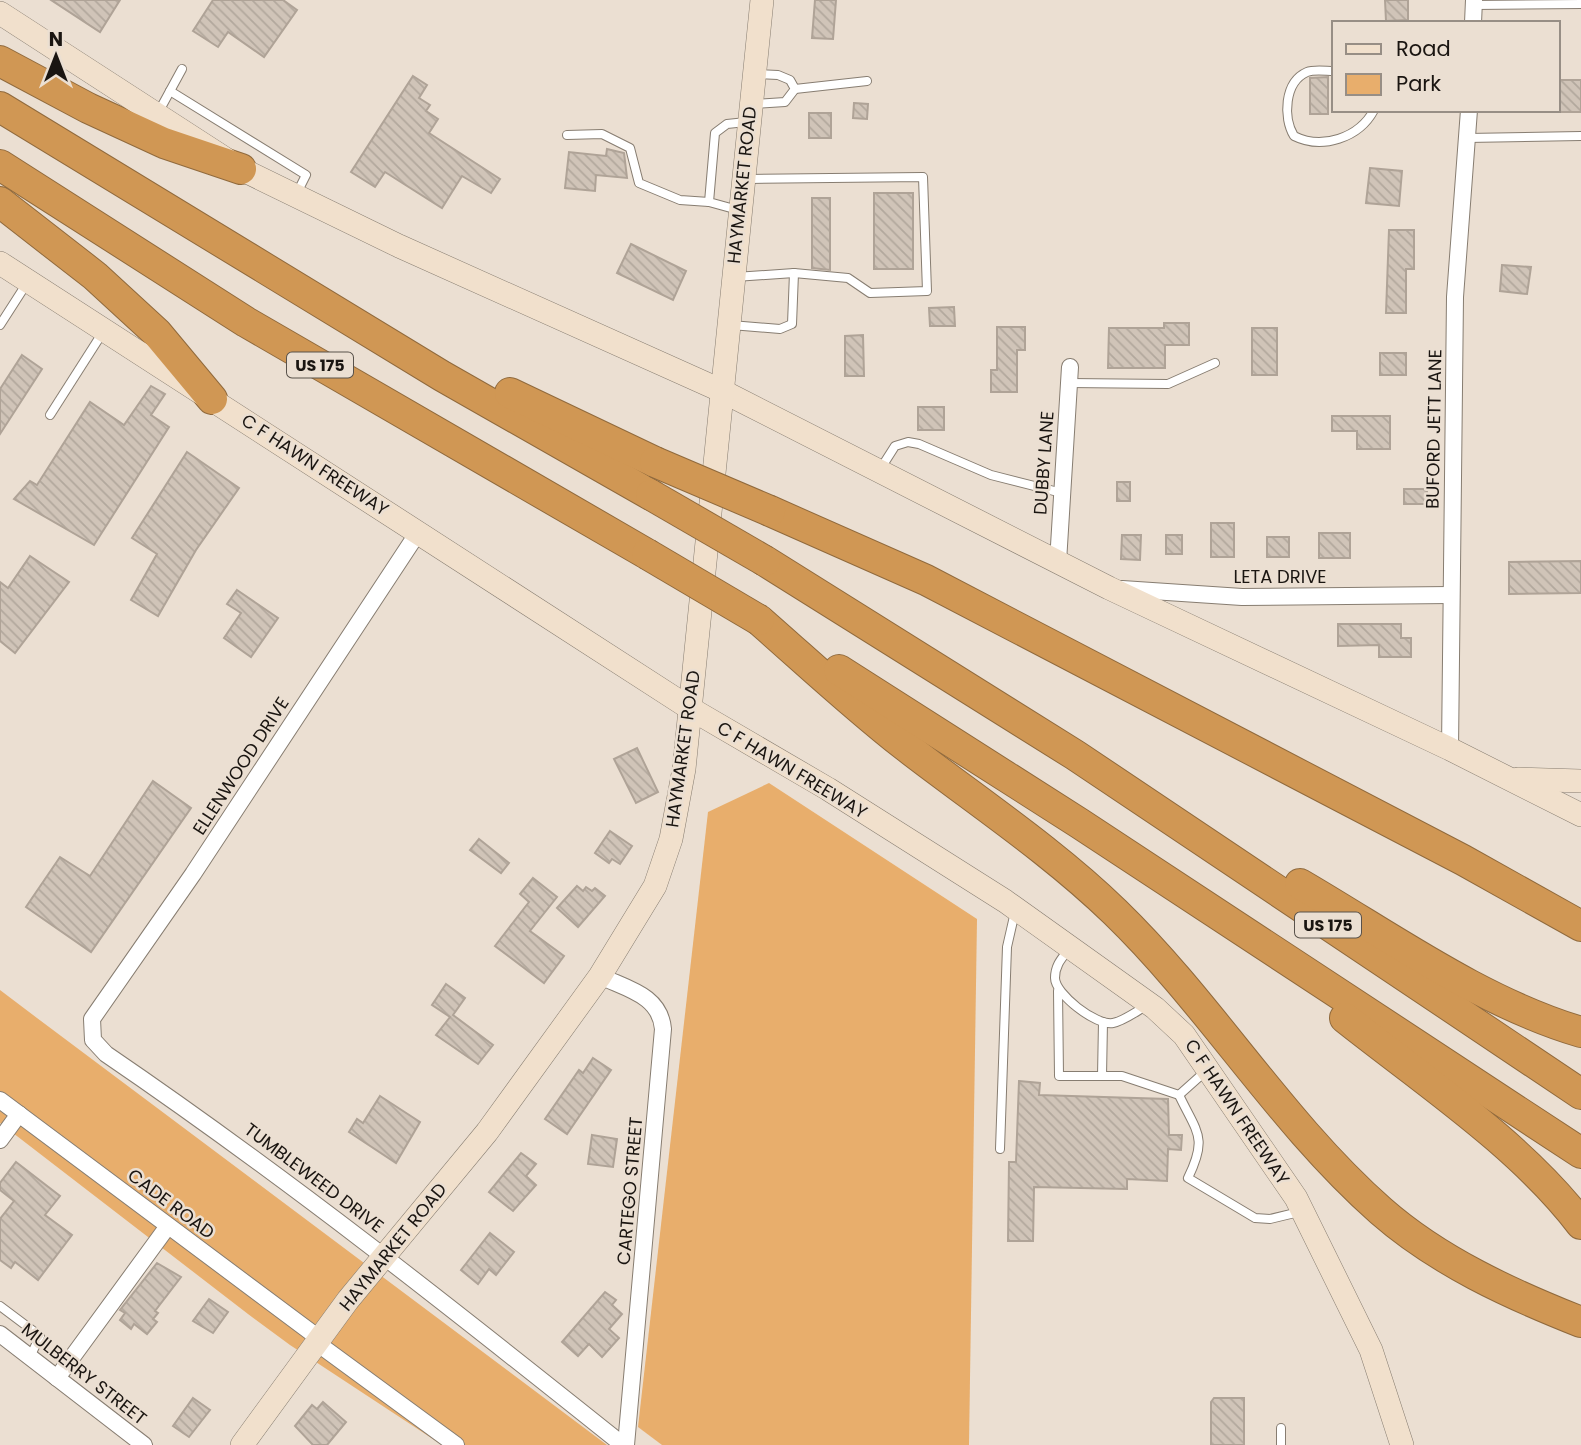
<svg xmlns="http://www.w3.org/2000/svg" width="1581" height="1445" viewBox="0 0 1581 1445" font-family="Poppins,sans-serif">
	<defs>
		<pattern id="building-back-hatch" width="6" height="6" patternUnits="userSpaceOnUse" patternTransform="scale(1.75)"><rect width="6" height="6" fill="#d0c4b8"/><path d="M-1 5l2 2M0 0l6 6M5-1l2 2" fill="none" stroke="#b2a89d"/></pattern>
	</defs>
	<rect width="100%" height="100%" fill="#ebdfd2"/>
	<g fill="#e8ae6c">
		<polygon points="769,783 977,919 969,1445 662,1445 638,1427 708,812"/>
		<polygon points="0,990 37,1018 607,1445 442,1445 290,1345 248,1314 0,1123"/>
	</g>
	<g fill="url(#building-back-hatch)" stroke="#afa397" stroke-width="2">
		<polygon points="51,0 120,0 100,32"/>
		<polygon points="213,0 283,0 297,10 264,57 228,32 218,47 193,31"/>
		<polygon points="815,0 836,0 833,39 812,38"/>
		<polygon points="1385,0 1408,0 1408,20 1386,21"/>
		<polygon points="413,76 427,85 419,98 430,105 426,111 438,119 429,133 500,179 491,193 462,176 442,208 385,172 375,187 351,172"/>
		<polygon points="1328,77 1328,114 1310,114 1310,78"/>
		<rect x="1558" y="80" width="23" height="32"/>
		<polygon points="854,103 868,104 867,119 853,118"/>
		<rect x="809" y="113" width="22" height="25"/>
		<polygon points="607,149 624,153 627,178 596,175 595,191 565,188 569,152 606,156"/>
		<polygon points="1370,168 1402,171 1399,206 1366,203"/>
		<rect x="874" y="193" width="39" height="76"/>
		<polygon points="812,198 830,198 830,270 812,268"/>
		<polygon points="1389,230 1414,230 1414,269 1406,269 1406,313 1386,313"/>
		<polygon points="631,244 686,271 673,300 617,273"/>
		<polygon points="1502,265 1531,267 1527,294 1500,291"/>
		<polygon points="954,307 955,326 930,326 929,308"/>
		<polygon points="1164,323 1189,323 1189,345 1165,345 1165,368 1108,368 1109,328 1164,328"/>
		<polygon points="997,327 1025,327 1025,350 1017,350 1017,392 991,392 991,370 997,370"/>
		<rect x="1252" y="328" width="25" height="47"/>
		<polygon points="863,335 864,376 845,376 845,336"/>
		<rect x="1380" y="353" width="26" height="22"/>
		<polygon points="22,355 42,369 0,434 0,389"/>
		<polygon points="151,386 165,394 151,415 169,427 94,545 14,499 30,481 37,485 90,402 124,425"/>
		<rect x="918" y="407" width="26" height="23"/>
		<polygon points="1332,416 1390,416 1390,449 1357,449 1357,431 1332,431"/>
		<polygon points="187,452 239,488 196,550 158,616 131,600 157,554 132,538"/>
		<rect x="1117" y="482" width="13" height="19"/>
		<rect x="1404" y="489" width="23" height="15"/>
		<rect x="1211" y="523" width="23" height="34"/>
		<rect x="1319" y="533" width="31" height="25"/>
		<polygon points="1122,535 1141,535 1140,560 1121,559"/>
		<rect x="1166" y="535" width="16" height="19"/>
		<rect x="1267" y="537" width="22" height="20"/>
		<polygon points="30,556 69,582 15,653 0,641 0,582 8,588"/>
		<polygon points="1581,561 1581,593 1509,594 1509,562"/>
		<polygon points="237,590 278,618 251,657 224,638 241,613 227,604"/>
		<polygon points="1338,624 1401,624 1401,638 1411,638 1411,657 1379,657 1379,645 1338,646"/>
		<polygon points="637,748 658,792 636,803 614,759"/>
		<polygon points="153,781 191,808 91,952 26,907 60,857 90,876"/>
		<polygon points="610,831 632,846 620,864 612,859 609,863 595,853"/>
		<polygon points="479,839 509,863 501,873 470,850"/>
		<polygon points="533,878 557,897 530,931 564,956 544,983 495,946 529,902 520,894"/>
		<polygon points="577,886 583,891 586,887 592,891 595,888 605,896 578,927 557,908"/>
		<polygon points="446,984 465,998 453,1015 493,1045 478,1064 436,1035 450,1017 432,1005"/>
		<polygon points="593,1058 611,1070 567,1134 545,1119 579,1070 583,1073"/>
		<polygon points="1019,1081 1040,1083 1039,1095 1168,1099 1169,1135 1182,1135 1181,1150 1168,1149 1167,1181 1127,1179 1127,1189 1034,1187 1033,1241 1008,1241 1009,1162 1016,1162"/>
		<polygon points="380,1096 420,1122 396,1163 349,1132 357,1119 363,1123"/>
		<polygon points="592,1135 617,1139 613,1167 588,1164"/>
		<polygon points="521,1153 536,1164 526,1176 536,1185 513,1211 489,1192"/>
		<polygon points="16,1162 60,1196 45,1215 72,1235 38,1280 15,1262 11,1268 0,1260 0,1219 14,1201 0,1190 0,1183"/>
		<polygon points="490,1233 514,1252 496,1275 489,1269 478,1284 461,1270"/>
		<polygon points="157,1263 181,1277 155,1311 158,1313 153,1319 157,1322 147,1334 134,1324 131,1329 120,1320 125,1313 120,1310"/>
		<polygon points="605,1292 616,1300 612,1305 622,1314 609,1329 619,1338 602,1357 589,1344 578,1356 562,1342"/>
		<polygon points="209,1299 228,1312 213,1333 193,1321"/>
		<polygon points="193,1398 210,1410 189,1437 173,1426"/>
		<polygon points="1214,1398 1244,1398 1244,1445 1211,1445 1211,1402"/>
		<polygon points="323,1402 346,1422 327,1445 313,1445 295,1426 312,1405 317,1409"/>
	</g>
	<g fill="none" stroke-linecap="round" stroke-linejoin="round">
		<g stroke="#877d71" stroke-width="10">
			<g id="lane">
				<polyline points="1474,5 1581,4"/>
				<path d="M1334 71C1326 71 1314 69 1307 72 1284 82 1283 118 1294 136 1322 150 1359 138 1374 110"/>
				<polyline points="795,89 867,81"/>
				<polyline points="170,91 306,175 297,193"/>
				<polyline points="754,104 785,102 795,89 790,80 778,75 757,74"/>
				<polyline points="158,113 182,69"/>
				<polyline points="567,135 602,134 630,148 639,183 680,200 709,202"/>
				<polyline points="1467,138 1581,136"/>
				<polyline points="738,210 709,202 715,133 727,124 746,122"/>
				<polyline points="735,277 794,273 848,278 870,293 927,291 923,177 748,179"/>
				<polyline points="0,325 27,283"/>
				<polyline points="731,325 780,329 792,324 794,273"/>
				<polyline points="1069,383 1168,384 1215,363"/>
				<polyline points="50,415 103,332"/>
				<polyline points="881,468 895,446 908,442 919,444 991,475 1062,493"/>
				<path d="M1069 949C1062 958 1055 965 1055 978 1055 994 1096 1026 1113 1023 1124 1021 1138 1010 1148 1005"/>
				<polyline points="1058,991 1059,1076 1122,1076 1179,1095 1207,1070"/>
				<polyline points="1102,1076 1103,1022"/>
				<path d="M1179 1095C1197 1133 1208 1137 1188 1178L1255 1218 1270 1219 1299 1212"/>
				<polyline points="1000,1149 1007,947 1015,912"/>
				<polyline points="0,1306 40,1336 30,1357"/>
				<polyline points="1281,1445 1281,1428"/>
			</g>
		</g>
		<g stroke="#877d71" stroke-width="18">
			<g id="street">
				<polyline points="1473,23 1474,0"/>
				<path d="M419 531 193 874 92 1019 93 1040 106 1054C285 1176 454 1310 623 1445"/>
				<polyline points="1058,562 1070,367"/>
				<polyline points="1122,589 1242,597 1451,595"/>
				<polyline points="1450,749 1455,297 1469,110"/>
				<path d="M600 976C627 989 660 995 663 1029L626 1445"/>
				<polyline points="0,1100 320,1339"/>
				<polyline points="0,1140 19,1114"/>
				<polyline points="0,1334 144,1445"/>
				<polyline points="317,1343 456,1445"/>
				<polyline points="57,1378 168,1226"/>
			</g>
		</g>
		<g stroke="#877d71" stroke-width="24">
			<g id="secondary">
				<polyline points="0,13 241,169 399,246 720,390 1109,588 1450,749 1581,815"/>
				<polyline points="0,263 691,709 828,789 1005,901 1155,1008 1184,1035 1296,1198 1371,1350 1402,1445"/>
				<polyline points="1518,779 1581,781"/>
				<polyline points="242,1445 348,1300 487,1132 600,976 655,886 671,839 684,769 762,0"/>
			</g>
		</g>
		<g stroke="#906a3d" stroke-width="32">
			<g id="highway">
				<polyline points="0,61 88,108 164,143 241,169"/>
				<polyline points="0,107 442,376 651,495"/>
				<polyline points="0,165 246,322 647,554"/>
				<polyline points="0,202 95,276 157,333 212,399"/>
				<polyline points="510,393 655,462"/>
				<polyline points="770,511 926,580 1463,860 1581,926"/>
				<polyline points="765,561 1075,755 1581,1094"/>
				<path d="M759 620C807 662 854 706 904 745 975 800 1051 850 1115 912 1211 1005 1280 1122 1381 1211 1438 1261 1510 1294 1581 1322"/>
				<polyline points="839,670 1079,823 1581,1153"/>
				<path d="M1300 884C1391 937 1480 1002 1581 1032"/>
				<path d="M1345 1018C1423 1080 1521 1145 1581 1224"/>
			</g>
		</g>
		<use href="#lane" stroke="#fff" stroke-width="8"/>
		<use href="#street" stroke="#fff" stroke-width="16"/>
		<use href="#secondary" stroke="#f1e0cc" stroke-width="23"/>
		<use href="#highway" stroke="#d09754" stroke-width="30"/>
		<g stroke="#906a3d" stroke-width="32" stroke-linecap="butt">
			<g id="highway-bridge">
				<polyline points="655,462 770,511"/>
				<polyline points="651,495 765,561"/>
				<polyline points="647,554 759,620"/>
			</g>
		</g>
		<use href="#highway-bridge" stroke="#d09754" stroke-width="30"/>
	</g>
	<g text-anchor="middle" stroke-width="5" stroke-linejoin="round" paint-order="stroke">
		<g fill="#ebdfd2" stroke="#59524b" stroke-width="2">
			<rect x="287" y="352.5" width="66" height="25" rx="5"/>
			<rect x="1295" y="912.5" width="66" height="25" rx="5"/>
		</g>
		<g font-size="16" font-weight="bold" fill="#1a1511">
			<text x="320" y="371">US 175</text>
			<text x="1328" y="931">US 175</text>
		</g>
		<g font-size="18" fill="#1a1511" stroke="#ebdfd2">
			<text transform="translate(742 185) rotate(-84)" y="6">HAYMARKET ROAD</text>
			<text transform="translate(1434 429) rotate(-89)" y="6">BUFORD JETT LANE</text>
			<text transform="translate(1044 463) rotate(-86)" y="6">DUBBY LANE</text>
			<text transform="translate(315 465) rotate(33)" y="6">C F HAWN FREEWAY</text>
			<text x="1280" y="583">LETA DRIVE</text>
			<text transform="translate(683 749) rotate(-82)" y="6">HAYMARKET ROAD</text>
			<text transform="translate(241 766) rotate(-57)" y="6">ELLENWOOD DRIVE</text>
			<text transform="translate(792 770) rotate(31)" y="6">C F HAWN FREEWAY</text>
			<text transform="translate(1237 1112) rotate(56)" y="6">C F HAWN FREEWAY</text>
			<text transform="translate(314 1178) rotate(37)" y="6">TUMBLEWEED DRIVE</text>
			<text transform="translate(630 1191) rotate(-85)" y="6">CARTEGO STREET</text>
			<text transform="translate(171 1204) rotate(37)" y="6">CADE ROAD</text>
			<text transform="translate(393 1247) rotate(-51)" y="6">HAYMARKET ROAD</text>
			<text transform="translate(84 1374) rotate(38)" y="6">MULBERRY STREET</text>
		</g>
	</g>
	<rect x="1332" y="21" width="228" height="91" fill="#ebdfd2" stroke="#978e85" stroke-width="2"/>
	<rect x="1346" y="44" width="35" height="10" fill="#f1e0cc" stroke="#978e85" stroke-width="2"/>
	<text x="1396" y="56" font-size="21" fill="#1a1511">Road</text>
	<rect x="1346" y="74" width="35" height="21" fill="#e8ae6c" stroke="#978e85" stroke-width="2"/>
	<text x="1396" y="91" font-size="21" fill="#1a1511">Park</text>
	<g transform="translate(56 56)" stroke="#ebdfd2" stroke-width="5" paint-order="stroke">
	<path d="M0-5L12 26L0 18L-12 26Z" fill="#1a1511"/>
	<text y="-10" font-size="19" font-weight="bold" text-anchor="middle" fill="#1a1511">N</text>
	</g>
</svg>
